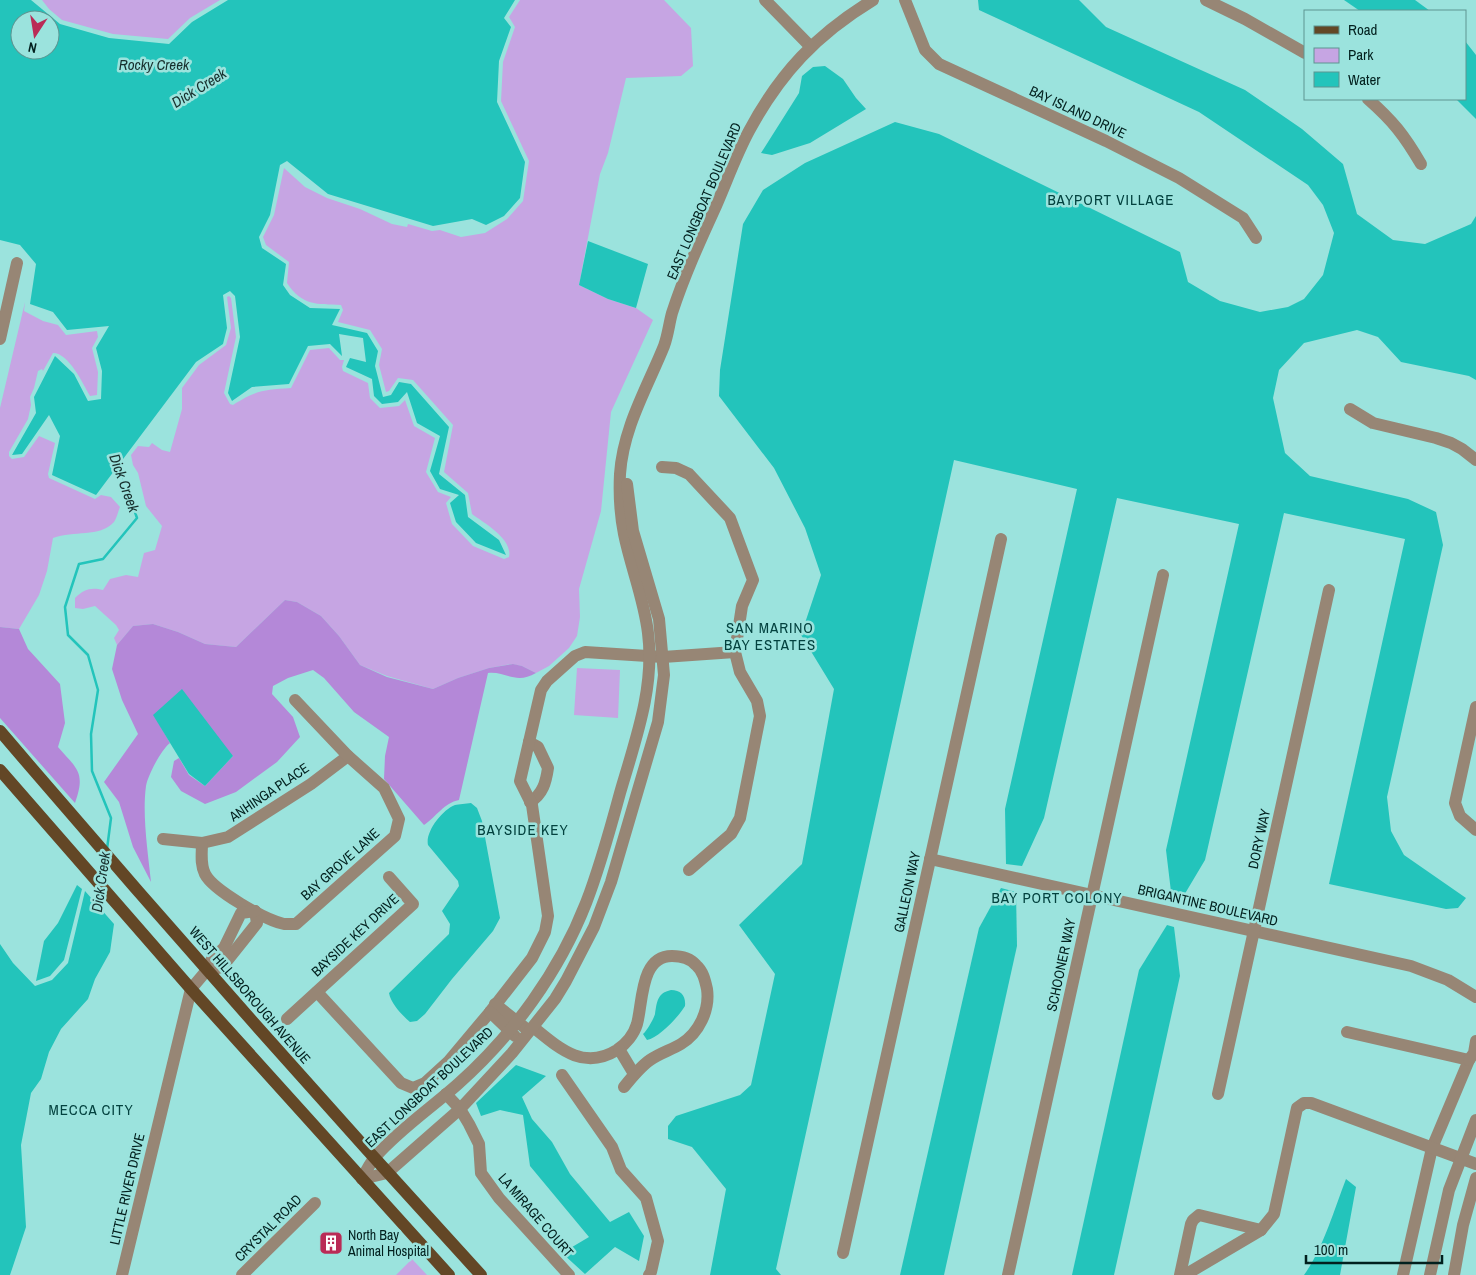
<svg xmlns="http://www.w3.org/2000/svg" width="1476" height="1275" viewBox="0 0 1476 1275" font-family="'Archivo Narrow',sans-serif">
	<rect width="100%" height="100%" fill="#9be3dd"/>
	<g fill="#c6a5e3">
		<polygon points="42,0 220,0 190,18 168,39 113,34 62,20 49,9"/>
		<path d="M520 0H664L691 28 693 66 681 76 626 78 608 153 600 174 579 285 608 299 636 308 653 320 611 412 601 511 579 589 580 617 577 636 569 648 549 666 536 673 522 666 512 664 489 668 458 678 433 689 387 676 360 665 339 636 321 616 297 602 285 600 236 647 205 644 178 632 153 624 133 626 117 645 114 638 119 630 116 625 95 606 83 609 75 608V598C84 589 91 587 103 590L110 579 126 575 138 577 144 553 155 550 162 526 146 506 138 473 133 465 131 455 138 446 149 447 152 443 162 450 170 452 182 409V388L199 365 226 345 231 328 227 297 229 296 231 298 236 337 224 393 230 404 233 405C256 390 264 390 291 388L310 350 329 348 340 360H344L342 367 343 371 368 383 370 398 380 408 399 406 405 400 414 426 435 438 426 472 438 492 451 497 446 503 452 524 473 546 504 559 509 557C513 539 484 523 472 514L468 493 444 472 453 425 413 380 398 378 389 391 386 392 379 365 382 349 370 330 338 322 343 310 341 305C317 304 302 306 287 283L289 262 266 245 263 237 274 215 284 168 305 187 327 198 360 209 392 224 407 227 408 224 432 231 440 230 461 237 485 233 507 219 523 201 529 161 501 101 503 62 515 27 509 17Z"/>
		<path d="M25 302 24 311 43 321 58 325 66 335 97 331 98 337 92 348 98 372 97 395 90 396C83 384 69 353 53 353L43 371 42 369 38 371 34 388 30 397 31 405 28 419 9 452V456L12 459 24 457 39 436 55 443 48 474 49 478 95 499 101 495 111 497 120 507C118 511 117 518 114 522 99 538 74 530 53 538L47 571 39 595 19 629 0 627V408Z"/>
		<polygon points="577,668 620,670 618,718 574,715"/>
		<polygon points="412,1259 427,1275 396,1275"/>
	</g>
	<g fill="#b488d8">
		<path d="M285 600 297 602 321 616 339 636 360 665 387 677 433 689 458 678 489 668 513 664 522 666 536 673C516 685 505 671 488 673L459 800C444 803 436 817 424 825L384 779 385 756 389 737 354 712 324 678 313 670 288 678 273 686 272 694 293 717 300 737 277 762 236 792 205 804 181 791 171 777 174 761 179 758 189 775 205 786 233 756 154 715 170 743C161 750 148 775 146 786 142 815 148 853 151 882L133 847 119 802 104 782 138 734 122 700 112 669 117 645 133 626 153 624 178 632 205 644 236 647Z"/>
		<path d="M0 627 19 629 28 649 60 684 65 723 58 747C77 769 86 772 75 803L0 718Z"/>
	</g>
	<g fill="#23c4bb" fill-rule="evenodd">
		<path d="M0 0H31L60 24 109 38 169 44 192 22 228 0H515L504 18 511 27 499 61 497 102 525 162 520 198 504 216 486 225 472 219 433 226 328 194 287 161 280 165 270 215 259 237 262 248 286 264 283 285 290 295 310 308 340 309 332 325 367 333 378 351 375 366 383 397 391 395 399 382 411 384 449 427 439 474 465 495 468 517 499 540 506 555 476 543 456 522 450 503 459 495 440 489 430 471 440 436 417 423 407 392 398 402 382 404 374 396 372 379 346 367 350 358 366 362 363 338 339 334 342 356 330 344 308 346 289 384 252 387 232 401 228 393 240 337 235 296 230 291 223 295 227 328 223 344 196 362 96 495 52 475 60 436 49 415 22 454 12 455 36 413 34 397 55 356 74 374 88 401 101 399 102 371 96 348 109 326 67 330 53 312 30 304 36 264 20 245 0 240ZM20 20H50V50H20Z"/>
		<polygon points="978,0 1079,0 1106,27 1245,90 1302,129 1343,164 1357,214 1393,240 1425,244 1471,224 1476,216 1476,380 1469,376 1401,362 1378,337 1357,330 1304,343 1279,370 1273,398 1285,453 1310,476 1408,499 1436,512 1443,545 1387,797 1391,831 1404,855 1466,898 1458,908 1446,909 1329,884 1405,539 1284,513 1205,860 1180,902 1172,900 1166,850 1239,524 1117,498 1044,818 1022,866 1006,864 1005,809 1077,489 954,460 776,1269 781,1275 710,1275 726,1189 692,1147 668,1139 668,1126 676,1116 740,1095 751,1085 775,974 739,925 802,864 834,689 801,635 821,575 805,528 774,468 719,396 720,370 743,224 763,190 805,163 895,122 939,134 1180,252 1188,282 1220,301 1260,312 1288,307 1304,299 1323,275 1334,233 1323,205 1308,185 1199,112 979,10"/>
		<polygon points="1344,0 1415,0 1430,11 1360,11"/>
		<polygon points="1465,41 1476,55 1476,119 1456,99 1465,99"/>
		<polygon points="825,66 843,79 856,98 866,109 810,143 772,155 761,153 799,93 802,76 813,67"/>
		<polygon points="588,241 648,264 636,308 608,299 579,285"/>
		<polygon points="182,689 233,756 205,786 189,774 153,715"/>
		<path d="M471 803 477 808 482 821 500 918 493 931 452 979 425 1014 417 1021 410 1022C402 1015 391 1004 389 993L449 934 450 924 442 911 459 886 458 881 428 845C425 832 442 810 455 805 459 804 466 804 471 803Z"/>
		<polygon points="77,885 82,889 64,960 50,976 36,981 44,941 58,923"/>
		<polygon points="1001,888 1016,892 1017,946 944,1275 900,1275 979,928"/>
		<polygon points="85,891 114,924 110,952 95,979 88,999 61,1029 49,1052 41,1079 31,1093 21,1145 26,1227 10,1275 0,1275 0,944 13,963 35,986 52,980 68,963"/>
		<polygon points="1167,925 1174,927 1180,976 1114,1275 1072,1275 1139,970"/>
		<path d="M671 990C681 990 686 996 685 1006 679 1016 659 1038 647 1040L643 1034C647 1031 654 1018 655 1014 657 1002 657 993 671 990Z"/>
		<polygon points="516,1065 546,1076 522,1097 532,1119 552,1142 570,1174 610,1222 629,1212 644,1236 639,1261 615,1247 585,1274 562,1253 589,1237 530,1166 523,1115 500,1110 481,1116 476,1103"/>
		<path d="M1346 1179 1356 1187 1340 1275H1304C1323 1249 1334 1210 1346 1179Z"/>
	</g>
	<g fill="none" stroke-linecap="round" stroke-linejoin="round">
		<g stroke="#23c4bb" stroke-width="2.5">
			<polyline points="107,849 111,818 92,771 91,734 98,690 88,655 68,635 65,607 79,564 103,559 137,518 118,463"/>
			<polyline points="102,881 105,859"/>
			<polyline points="99,908 101,894"/>
		</g>
		<g stroke="#978675" stroke-width="12">
			<polyline points="765,0 810,46"/>
			<polyline points="905,0 925,50 939,64 1106,141 1179,178 1243,218 1256,238"/>
			<polyline points="1206,0 1245,19 1305,53"/>
			<path d="M1368 99C1393 121 1404 135 1421 164"/>
			<polyline points="0,339 17,263"/>
			<polyline points="1350,409 1373,423 1436,438 1451,443 1462,449 1476,460"/>
			<polyline points="662,467 676,468 689,474 730,518 753,580 742,606 735,652 740,672 757,701 760,716 740,818 731,834 689,870"/>
			<polyline points="1476,707 1455,803 1460,816 1476,830"/>
			<path d="M529 742 538 747 548 768C546 782 543 794 530 802"/>
			<polyline points="163,839 202,843 228,837 311,784 348,756"/>
			<path d="M202 843C202 853 200 864 205 874 213 890 265 920 284 924 287 924 292 924 296 924L395 836 399 819 384 788 348 756 295 700"/>
			<polyline points="930,859 1411,966 1448,980 1476,997"/>
			<polyline points="207,970 222,967 257,923 255,911"/>
			<polyline points="317,992 401,1083 413,1088 425,1083 448,1062 490,1012 532,958 545,932 548,916 532,805 520,781 541,690 547,681 575,656 585,652 663,657 735,652"/>
			<polyline points="495,1004 524,1027"/>
			<polyline points="490,1012 515,1036"/>
			<polyline points="287,1019 413,904 389,877"/>
			<path d="M533 1027C559 1048 583 1071 617 1050 626 1044 634 1034 637 1024 643 1002 640 956 672 956 681 956 690 958 696 965 703 971 705 980 707 989 710 1010 699 1033 681 1044 671 1050 660 1053 650 1060 640 1067 632 1077 624 1087"/>
			<polyline points="1347,1032 1469,1060 1432,1148 1403,1275"/>
			<polyline points="619,1049 634,1074"/>
			<polyline points="1469,1060 1474,1053 1476,1041"/>
			<polyline points="562,1075 612,1147 621,1170 646,1198 658,1241 651,1272 649,1275"/>
			<polyline points="446,1094 460,1109 469,1124 479,1144 481,1173 499,1198 569,1275"/>
			<polyline points="1218,1094 1329,590"/>
			<path d="M362 1179C366 1171 370 1163 376 1156 400 1129 431 1108 458 1084 513 1035 559 972 586 903 600 867 610 830 620 793 635 741 655 688 648 633 644 599 631 568 624 534 620 514 619 494 620 474 623 428 647 388 664 346 668 335 669 324 672 313 684 276 700 241 716 206 727 181 736 155 749 131 780 73 817 34 873 0"/>
			<polyline points="362,1179 387,1173 460,1109 512,1053 555,999 566,981 594,927 611,882 658,722 664,675 659,619 633,531 627,484"/>
			<polyline points="843,1253 1001,539"/>
			<polyline points="122,1275 191,989 207,970 212,959 224,948 241,913 255,911"/>
			<polyline points="242,1275 315,1203"/>
			<polyline points="1008,1275 1163,575"/>
			<polyline points="1180,1275 1191,1224 1193,1220 1199,1215 1261,1230 1274,1214 1297,1108 1304,1103 1311,1103 1476,1164"/>
			<polyline points="1185,1275 1261,1230"/>
			<polyline points="1430,1275 1449,1190 1476,1120"/>
			<polyline points="1454,1275 1463,1225 1476,1178"/>
		</g>
		<g stroke="#634726" stroke-width="12">
			<path d="M0 731C157 915 317 1096 481 1275"/>
			<polyline points="0,770 191,989 449,1275"/>
		</g>
	</g>
	<defs>
		<g id="building-square" transform="scale(1.25)"><rect x="-9" y="-9" width="18" height="18" rx="4" fill="#ba2b56" stroke="#9be3dd"/><path d="M-4-6H4V6H1V3H-1V6H-4ZM-2.5-4.3h1.7v1.8h-1.7ZM.8-4.3h1.7v1.8H.8ZM-2.5-1h1.7V.8h-1.7ZM.8-1h1.7V.8H.8Z" fill="#fff"/></g>
	</defs>
	<g fill-rule="evenodd">
		<use href="#building-square" x="331" y="1243"/>
	</g>
	<g text-anchor="middle" stroke-width="5" stroke-linejoin="round" paint-order="stroke">
		<g font-size="14" fill="#02201e" stroke="#9be3dd">
			<text transform="translate(1078 112) rotate(25)" y="5">BAY ISLAND DRIVE</text>
			<text transform="translate(704 201) rotate(-67)" y="5">EAST LONGBOAT BOULEVARD</text>
			<text transform="translate(269 792) rotate(-34)" y="5">ANHINGA PLACE</text>
			<text transform="translate(1259 839) rotate(-78)" y="5">DORY WAY</text>
			<text transform="translate(340 864) rotate(-42)" y="5">BAY GROVE LANE</text>
			<text transform="translate(907 892) rotate(-78)" y="5">GALLEON WAY</text>
			<text transform="translate(1208 905) rotate(13)" y="5">BRIGANTINE BOULEVARD</text>
			<text transform="translate(355 935) rotate(-43)" y="5">BAYSIDE KEY DRIVE</text>
			<text transform="translate(1061 965) rotate(-78)" y="5">SCHOONER WAY</text>
			<text transform="translate(250 995) rotate(49)" y="5">WEST HILLSBOROUGH AVENUE</text>
			<text transform="translate(429 1087) rotate(-43)" y="5">EAST LONGBOAT BOULEVARD</text>
			<text transform="translate(127 1189) rotate(-77)" y="5">LITTLE RIVER DRIVE</text>
			<text transform="translate(536 1215) rotate(49)" y="5">LA MIRAGE COURT</text>
			<text transform="translate(268 1228) rotate(-45)" y="5">CRYSTAL ROAD</text>
		</g>
		<g font-size="14" fill="#02201e" stroke="#9be3dd" text-anchor="start">
			<text x="348" y="1240">North Bay<tspan x="348" dy="16">Animal Hospital</tspan></text>
		</g>
		<g font-size="15" font-style="italic" fill="#172f2d" stroke="#9be3dd">
			<text x="154" y="70">Rocky Creek</text>
			<text transform="translate(199 88) rotate(-32)" y="5">Dick Creek</text>
			<text transform="translate(124 483) rotate(70)" y="5">Dick Creek</text>
			<text transform="translate(101 882) rotate(-82)" y="5">Dick Creek</text>
		</g>
		<g font-size="15" letter-spacing="1" fill="#03423f" stroke="#9be3dd">
			<text x="1111" y="205">BAYPORT VILLAGE</text>
			<text x="770" y="633">SAN MARINO<tspan x="770" dy="17">BAY ESTATES</tspan></text>
			<text x="523" y="835">BAYSIDE KEY</text>
			<text x="1057" y="903">BAY PORT COLONY</text>
			<text x="91" y="1115">MECCA CITY</text>
		</g>
	</g>
	<rect x="1304" y="10" width="162" height="90" fill="#9be3dd" stroke="#5e9591"/>
	<rect x="1314" y="26" width="25" height="8" fill="#634726" stroke="#5e9591"/>
	<text x="1348" y="35" font-size="15" fill="#02201e">Road</text>
	<rect x="1314" y="48" width="25" height="15" fill="#c6a5e3" stroke="#5e9591"/>
	<text x="1348" y="60" font-size="15" fill="#02201e">Park</text>
	<rect x="1314" y="72" width="25" height="15" fill="#23c4bb" stroke="#5e9591"/>
	<text x="1348" y="85" font-size="15" fill="#02201e">Water</text>
	<g transform="translate(35 35) rotate(192)"><circle r="24" fill="#9be3dd" stroke="#5e9591"/>
	<path d="M0-4L9 19L0 12L-9 19Z" fill="#ba2b56"/>
	<text y="-8" font-size="14" font-weight="bold" text-anchor="middle" fill="#02201e">N</text>
	</g>
	<path d="M1306 1255v8h136v-8" fill="none" stroke="#02201e" stroke-width="2.5"/>
	<text x="1314" y="1255" font-size="15" fill="#02201e" stroke="#9be3dd" stroke-width="4" paint-order="stroke">100 m</text>
</svg>
